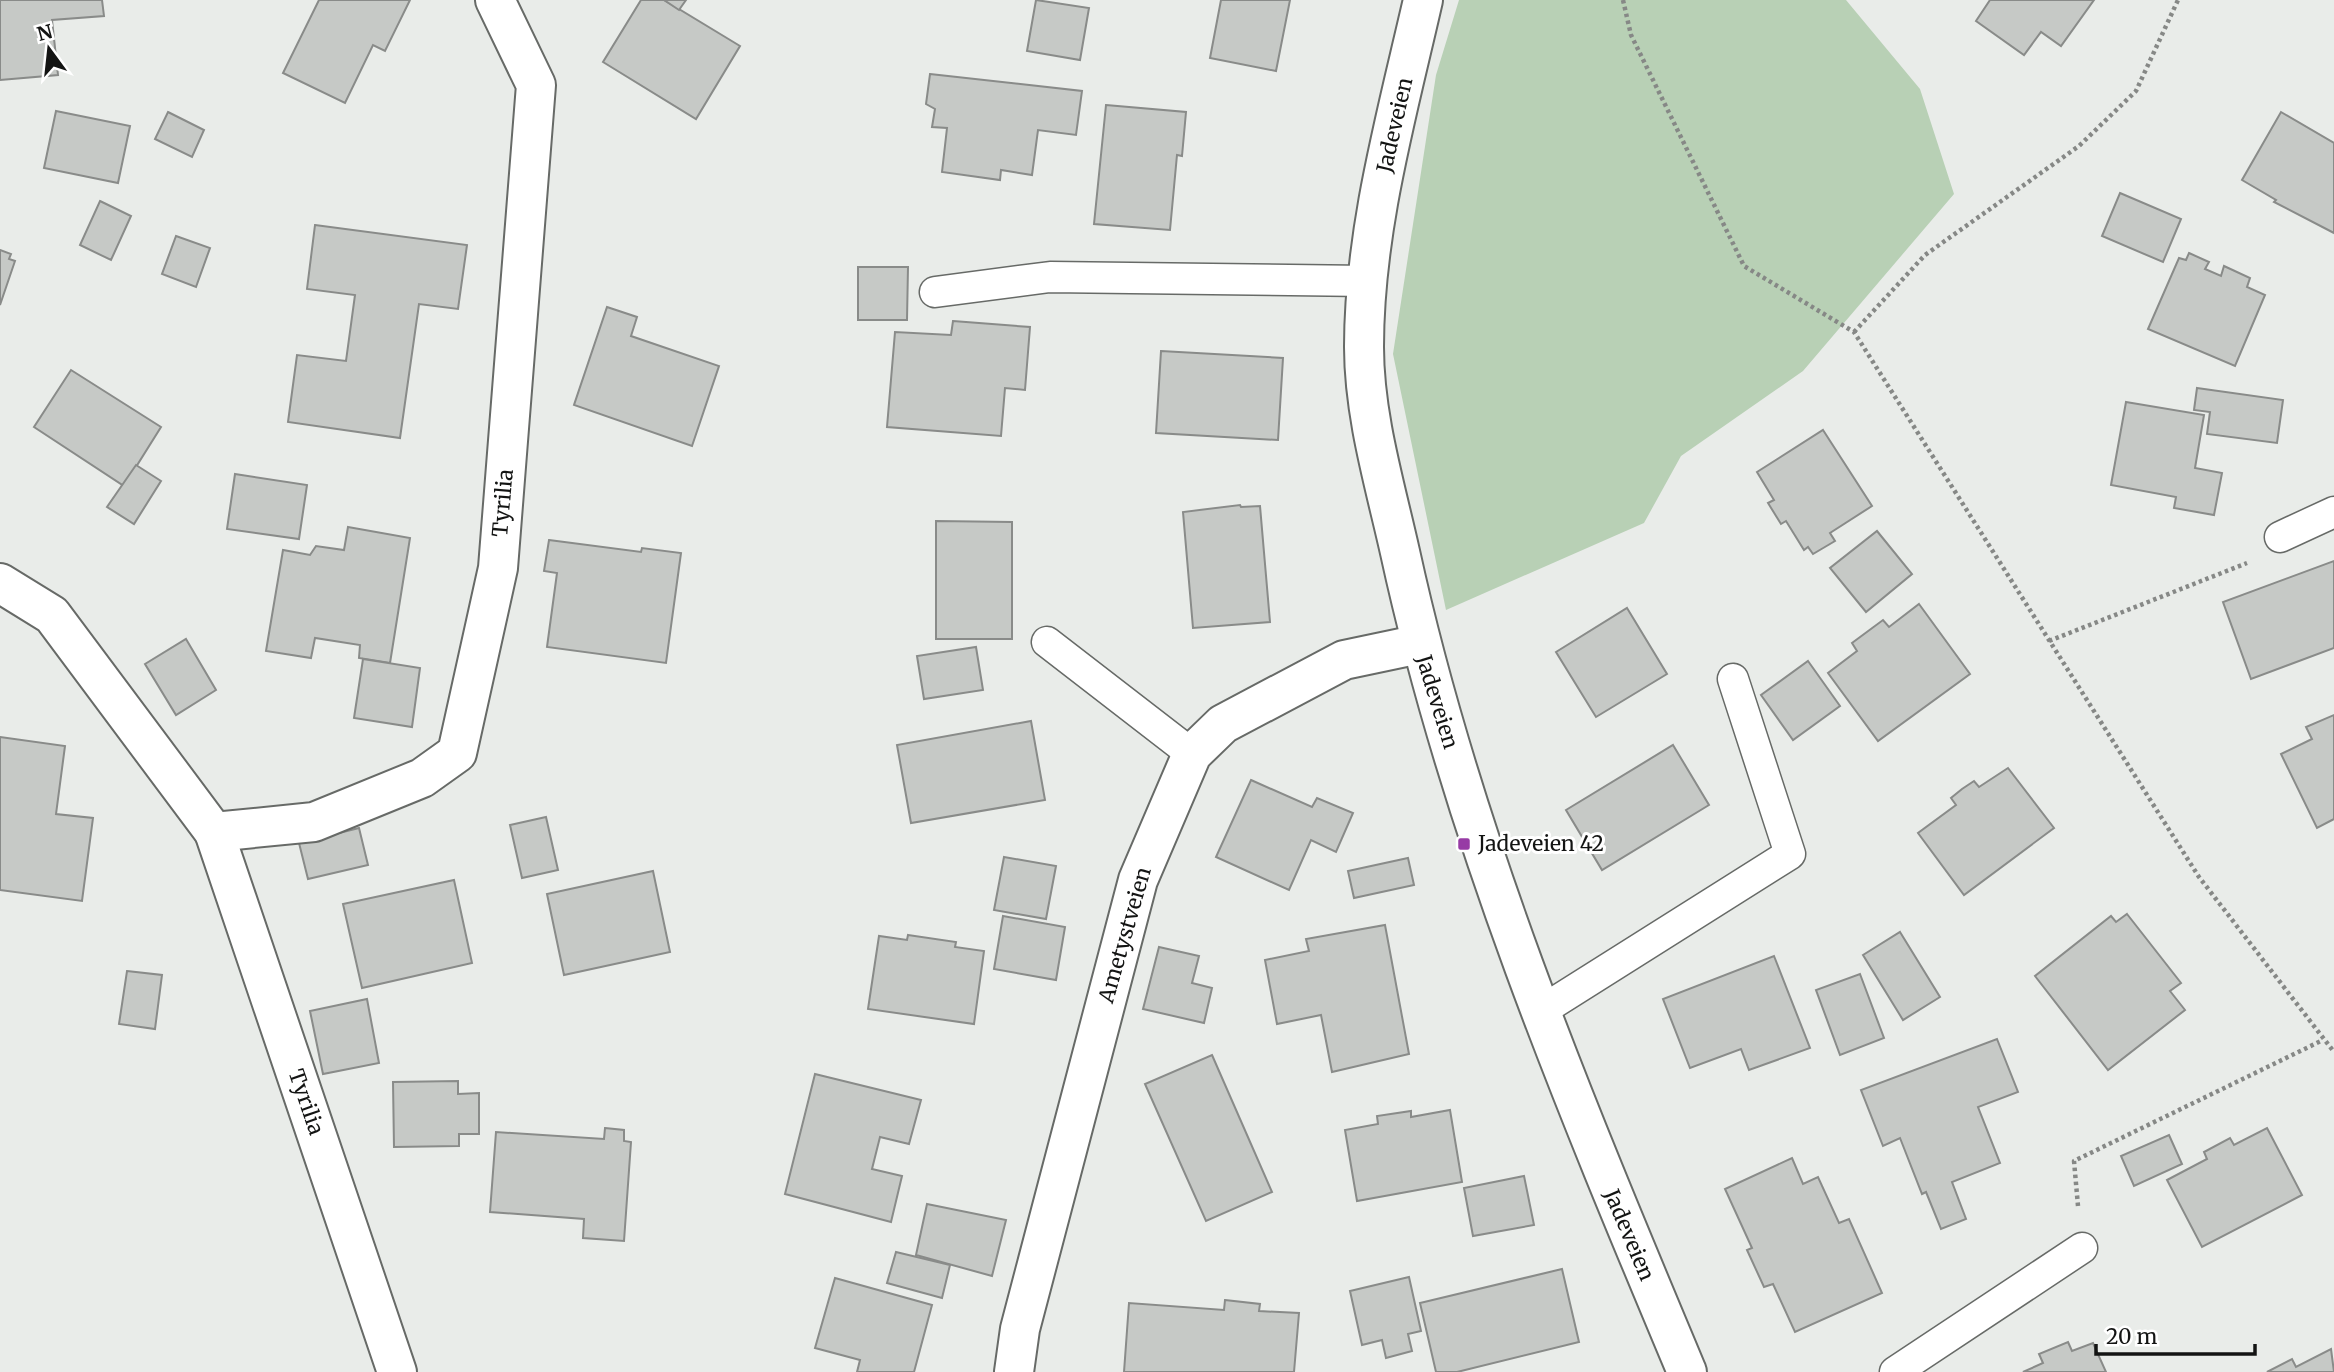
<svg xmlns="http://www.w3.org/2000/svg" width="2334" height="1372" viewBox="0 0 2334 1372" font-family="Merriweather,serif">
	<rect width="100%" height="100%" fill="#e9ece9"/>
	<polygon fill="#b8d0b5" points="1459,0 1846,0 1920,89 1954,194 1803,371 1681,456 1644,523 1446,610 1393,354 1436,75"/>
	<g fill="#c6c9c6" stroke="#898b89" stroke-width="2">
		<polygon points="0,0 102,0 104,16 52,20 58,75 0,80"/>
		<polygon points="319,0 410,0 385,51 373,45 345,103 283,73"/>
		<polygon points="641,0 664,0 740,46 696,119 603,62"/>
		<polygon points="664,0 686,0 679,10"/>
		<polygon points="1036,0 1089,8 1080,60 1027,51"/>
		<polygon points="1221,0 1290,0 1276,71 1210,58"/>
		<polygon points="1990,0 2094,0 2061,46 2041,32 2024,55 1976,21"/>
		<polygon points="930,74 1082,91 1076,135 1038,130 1032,175 1001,170 1000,180 942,172 947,128 932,127 935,109 926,104"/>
		<polygon points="1106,105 1186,112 1182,156 1177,155 1170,230 1094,224"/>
		<polygon points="56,111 130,126 118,183 44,168"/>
		<polygon points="168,112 204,130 192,157 155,139"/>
		<polygon points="2281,112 2334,143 2334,233 2274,202 2276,200 2242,180"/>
		<polygon points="2120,193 2181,219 2163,262 2102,236"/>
		<polygon points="100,201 131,216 111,260 80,245"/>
		<polygon points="315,225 467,245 458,309 419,304 400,438 288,422 297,355 346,361 355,295 307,289"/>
		<polygon points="176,236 210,248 196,287 162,274"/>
		<polygon points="0,250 11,254 9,259 15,261 0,305"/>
		<polygon points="2189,253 2209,262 2205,269 2221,276 2224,266 2250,278 2247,287 2265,295 2235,366 2148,329 2179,258 2186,260"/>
		<polygon points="858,267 908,267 907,320 858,320"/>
		<polygon points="607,307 637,317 631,336 719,366 692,446 574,405"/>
		<polygon points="953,321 1030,327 1025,390 1005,388 1001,436 887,427 895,332 951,335"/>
		<polygon points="1161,351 1283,358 1278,440 1156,433"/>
		<polygon points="71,370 161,427 124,486 34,427"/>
		<polygon points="2197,388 2283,400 2277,443 2207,434 2210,412 2194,410"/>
		<polygon points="2126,402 2204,415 2195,468 2222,473 2214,515 2174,508 2176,497 2111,485"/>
		<polygon points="1823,430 1872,506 1830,533 1835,541 1813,554 1808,547 1804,550 1786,521 1781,524 1768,503 1774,500 1757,472"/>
		<polygon points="136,465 161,481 134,524 107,507"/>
		<polygon points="235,474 307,485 299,539 227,529"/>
		<polygon points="1240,505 1241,507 1260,506 1270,622 1193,628 1183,512"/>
		<polygon points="936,521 1012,522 1012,639 936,639"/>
		<polygon points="348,527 410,538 390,663 359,658 360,645 315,638 311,658 266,651 283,550 310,555 316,546 344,550"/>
		<polygon points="1877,531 1912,574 1866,612 1830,568"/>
		<polygon points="549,540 641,552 642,548 681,553 666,663 547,647 557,573 544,571"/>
		<polygon points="2334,561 2334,648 2251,679 2223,602"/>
		<polygon points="1919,604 1970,674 1878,741 1828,673 1857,651 1852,643 1883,620 1889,627"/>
		<polygon points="1627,608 1667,674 1596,717 1556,652"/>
		<polygon points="186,639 216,690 176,715 145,664"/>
		<polygon points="976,647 983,690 924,699 917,656"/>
		<polygon points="363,659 420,668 412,727 354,718"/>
		<polygon points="1808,661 1840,706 1793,740 1761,695"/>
		<polygon points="2334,715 2334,819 2317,828 2281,754 2312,739 2306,727"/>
		<polygon points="1031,721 1045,800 911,823 897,745"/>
		<polygon points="0,737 65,746 56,814 93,818 82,901 0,890"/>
		<polygon points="1673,745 1709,805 1602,870 1566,810"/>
		<polygon points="2008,768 2054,828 1964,895 1918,833 1956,805 1951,798 1962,789 1974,781 1979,787"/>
		<polygon points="1251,780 1312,807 1317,798 1353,813 1336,852 1311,840 1289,890 1216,857"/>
		<polygon points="546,817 558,870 522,878 510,825"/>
		<polygon points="359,828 368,865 308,879 299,843"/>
		<polygon points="1004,857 1056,866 1046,919 994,910"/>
		<polygon points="1408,858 1414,885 1354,898 1348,871"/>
		<polygon points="653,871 670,952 564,975 547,894"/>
		<polygon points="454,880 472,963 362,988 343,904"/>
		<polygon points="2127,914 2181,983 2170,991 2185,1010 2108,1070 2035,976 2111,916 2116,922"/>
		<polygon points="1003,916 1065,927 1056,980 994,969"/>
		<polygon points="1385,925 1409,1054 1332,1072 1321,1015 1277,1024 1265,960 1309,951 1306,939"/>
		<polygon points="1900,932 1940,997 1903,1020 1863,955"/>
		<polygon points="908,935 956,942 955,947 984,951 974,1024 868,1009 879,936 907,940"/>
		<polygon points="1159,947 1199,956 1192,983 1212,988 1204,1023 1143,1009"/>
		<polygon points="1774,956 1810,1048 1749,1070 1741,1049 1690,1068 1663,999"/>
		<polygon points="127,971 162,975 155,1029 119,1024"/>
		<polygon points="1860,974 1884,1038 1840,1055 1816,990"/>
		<polygon points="367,999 379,1063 323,1074 310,1011"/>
		<polygon points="1997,1039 2018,1092 1978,1107 2000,1163 1952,1182 1966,1219 1941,1229 1926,1192 1922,1194 1900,1138 1883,1146 1861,1090"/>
		<polygon points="1212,1055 1272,1192 1206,1221 1145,1084"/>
		<polygon points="815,1074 921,1100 909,1144 880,1137 872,1169 902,1176 891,1222 785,1194"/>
		<polygon points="458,1081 458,1094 479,1093 479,1134 459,1134 459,1146 394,1147 393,1082"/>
		<polygon points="1450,1110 1462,1182 1357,1201 1345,1130 1378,1124 1377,1116 1411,1111 1411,1117"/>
		<polygon points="605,1128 624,1130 624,1141 631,1142 624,1241 583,1238 584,1219 490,1212 496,1132 604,1139"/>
		<polygon points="2267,1128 2302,1195 2202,1247 2167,1180 2207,1159 2204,1152 2230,1138 2234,1145"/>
		<polygon points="2169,1135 2182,1164 2134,1186 2121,1156"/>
		<polygon points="1792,1158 1803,1184 1818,1177 1839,1223 1849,1219 1882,1293 1795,1332 1773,1284 1764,1287 1747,1250 1752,1248 1725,1189"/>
		<polygon points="1524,1176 1534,1225 1473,1236 1464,1188"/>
		<polygon points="927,1204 1006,1220 992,1276 916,1255"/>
		<polygon points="896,1252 950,1265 942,1298 887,1283"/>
		<polygon points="1562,1269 1579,1342 1457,1372 1436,1372 1420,1303"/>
		<polygon points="1409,1277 1421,1331 1408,1334 1412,1351 1386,1358 1382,1340 1362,1345 1350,1291"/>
		<polygon points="835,1278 932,1305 914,1372 857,1372 860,1360 815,1348"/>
		<polygon points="1225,1300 1260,1304 1259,1311 1299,1313 1294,1372 1124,1372 1129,1303 1224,1310"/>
		<polygon points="2068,1342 2072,1351 2093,1343 2106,1372 2023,1372 2043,1363 2039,1354"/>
		<polygon points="2331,1349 2334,1372 2267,1372 2292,1359 2296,1367"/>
	</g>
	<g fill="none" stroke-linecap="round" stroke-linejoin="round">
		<g stroke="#676a67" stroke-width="33">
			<g id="service">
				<polyline points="935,292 1050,277 1368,281"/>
				<polyline points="2280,537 2334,512"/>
				<polyline points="1047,642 1192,754"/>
				<polyline points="1541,1011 1790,854 1733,679"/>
				<polyline points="1895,1372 2082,1248"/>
			</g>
		</g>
		<g stroke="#676a67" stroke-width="42">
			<g id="minor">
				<path d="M1423 0C1397 114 1364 230 1364 347 1364 416 1385 485 1400 552 1462 836 1575 1105 1687 1372"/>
				<polyline points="0,583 52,615 214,832 314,822 422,778 457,753 498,568 536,85 495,0"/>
				<polyline points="214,832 397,1372"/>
				<polyline points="1014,1372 1020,1329 1138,880 1192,754 1223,724 1344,660 1420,644"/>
			</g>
		</g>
		<g stroke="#868886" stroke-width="4.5" stroke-dasharray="3.5 3.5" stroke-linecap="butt">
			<polyline points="1623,0 1631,35 1744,266 1854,332 2199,877 2334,1052"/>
			<polyline points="1854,332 1925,255 2079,146 2136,91 2178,0"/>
			<polyline points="2049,641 2247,563"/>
			<polyline points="2078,1206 2074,1161 2323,1040"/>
		</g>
		<use href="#service" stroke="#fff" stroke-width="30"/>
		<use href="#minor" stroke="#fff" stroke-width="38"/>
	</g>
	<rect fill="#973ba5" stroke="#fff" stroke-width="2.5" x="1457" y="837" width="14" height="14" rx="3.5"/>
	<g text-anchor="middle" stroke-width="6" stroke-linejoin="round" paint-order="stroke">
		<g font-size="21" fill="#131413" stroke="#fff">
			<text transform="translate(1395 125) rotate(-77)" y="7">Jadeveien</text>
			<text transform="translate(503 503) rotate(-85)" y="7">Tyrilia</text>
			<text transform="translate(1437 702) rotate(73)" y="7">Jadeveien</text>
			<text transform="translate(1125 935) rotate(-74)" y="7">Ametystveien</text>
			<text transform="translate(306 1102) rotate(71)" y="7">Tyrilia</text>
			<text transform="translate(1629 1235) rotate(67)" y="7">Jadeveien</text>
		</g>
		<g font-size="21" fill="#131413" stroke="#fff" text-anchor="start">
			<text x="1478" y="851">Jadeveien 42</text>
		</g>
	</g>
	<g transform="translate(49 49) rotate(345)" stroke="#ffffff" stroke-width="5" paint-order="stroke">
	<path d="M0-5L12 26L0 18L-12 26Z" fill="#131413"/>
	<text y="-10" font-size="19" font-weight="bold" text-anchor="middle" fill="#131413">N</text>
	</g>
	<path d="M2096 1344v10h159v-10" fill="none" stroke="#131413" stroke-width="3.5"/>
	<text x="2106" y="1344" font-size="21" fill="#131413" stroke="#ffffff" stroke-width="5" paint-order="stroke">20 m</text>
</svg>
